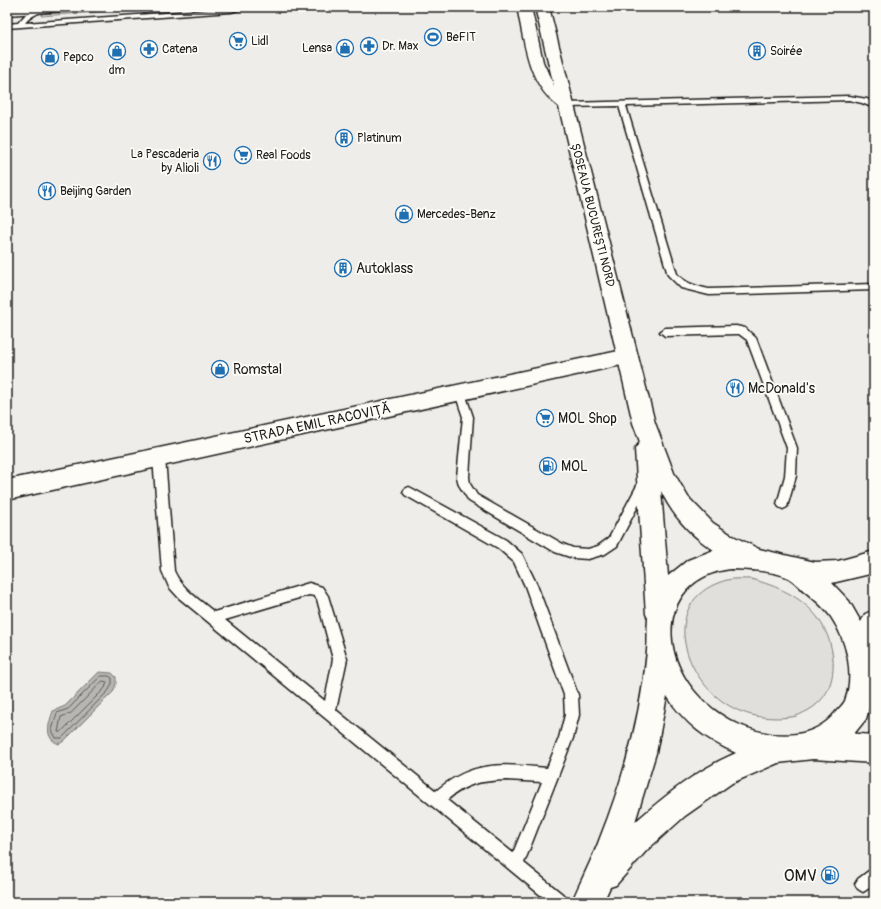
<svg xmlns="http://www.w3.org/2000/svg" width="881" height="909" viewBox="0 0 881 909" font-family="Pangolin,sans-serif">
	<rect width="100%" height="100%" fill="#fdfcf7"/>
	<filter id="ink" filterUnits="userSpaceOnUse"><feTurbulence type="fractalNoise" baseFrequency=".025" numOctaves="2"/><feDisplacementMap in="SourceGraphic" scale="8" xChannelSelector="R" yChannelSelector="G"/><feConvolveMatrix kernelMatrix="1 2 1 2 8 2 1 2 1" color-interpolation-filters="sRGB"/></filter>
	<g filter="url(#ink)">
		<polygon fill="#eeede9" points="66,7 874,7 874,902 7,902 7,11"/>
		<g fill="#e0dfdb" stroke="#7e7e7c">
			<polygon points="44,7 167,7 41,16"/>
			<polygon points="290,7 369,7 279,12"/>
			<path d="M751 579C777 586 801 596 818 618 838 646 842 693 807 711 802 713 797 717 791 717 767 720 742 716 722 701 679 670 662 597 727 580 734 578 743 579 751 579Z"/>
		</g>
		<path fill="#b7b6b2" stroke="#797876" d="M99 672 112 673 116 677V684L113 692 64 741 59 744C43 738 49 723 53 711L65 706Z"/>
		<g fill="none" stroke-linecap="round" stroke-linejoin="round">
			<g stroke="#5a5a58" stroke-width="1">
				<polygon points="101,676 109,676 112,678 112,683 109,690 62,738 56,738 52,730 57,713 68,709"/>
				<polygon points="103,681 107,682 105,688 61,732 58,732 61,717 71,713"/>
			</g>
			<g stroke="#1c1c1c" stroke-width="3">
				<g id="service">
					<path d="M39 7H45C39 15 32 14 25 23L249 7 231 12 7 28V24L18 23 26 14 37 10Z"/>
					<path d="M849 96 867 99 874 103V108L862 103 849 100 626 106 677 274C686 284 696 286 709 289L874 284V290L709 295 681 288 668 275 619 106 566 107 562 105 566 103Z"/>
					<polygon points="736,326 745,328 756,338 797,448 796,476 787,507 783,509 779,507 777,504 785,476 787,448 747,340 739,334 736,334 665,336 660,332 665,328"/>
					<polygon points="460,389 464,390 473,417 469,477 470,484 477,495 563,544 573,548 588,549 598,546 609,538 641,478 645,476 649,478 651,481 617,546 605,554 588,559 573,558 555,552 469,501 459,485 457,477 463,417 455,393 456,390"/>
					<path d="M159 453 163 455 165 458 174 571C182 589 200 600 214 612L309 583 322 587 328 596 347 659 336 710 436 791C473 760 501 764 547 768L559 738 565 715 564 695 525 586 514 562 498 548 405 495 403 492 405 489 409 487 413 489 506 540 522 554 537 585 578 695 579 715 573 738 524 863 566 897 569 902H549L179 598 169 587 162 571 153 458 155 455ZM309 595 314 596 317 599 333 659 325 701 225 620ZM506 780 542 782 513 853 447 800C467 783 480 781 506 780Z"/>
					<polygon points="874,867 874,885 863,892 858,889 855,884 858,879"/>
				</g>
			</g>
			<g stroke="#1c1c1c" stroke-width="3">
				<g id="minor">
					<polygon points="7,7 74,7 72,10 67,11 7,15"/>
					<polygon points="813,731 874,735 874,763 813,759 803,755 799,745 803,735"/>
				</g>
			</g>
			<g stroke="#1c1c1c" stroke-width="3">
				<polygon id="tertiary" points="628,349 635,352 638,357 635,362 7,500 7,480"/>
			</g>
			<g stroke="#1c1c1c" stroke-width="3">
				<path id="secondary" d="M517 7H531L543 62 554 86 535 7H549L655 423 674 473 688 497 713 523 733 536 759 549 815 562 838 561 874 551V573L832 583 849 601 861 622 865 614 874 610V690L866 719 849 740 813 759 778 763 732 783 685 816 647 850 616 885 610 887 603 902H572C581 880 592 860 600 838 624 778 641 715 647 651 648 640 647 629 648 618L646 614 635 449 640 442 633 423 559 107C527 83 525 43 517 7ZM661 491C673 516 691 536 714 550L688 560 668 576ZM730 569C745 569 776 571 789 578 794 581 799 586 803 590 813 598 824 607 831 617 847 641 855 674 845 701 843 705 838 709 835 713 826 724 812 732 797 734 751 740 700 711 680 669 659 623 677 576 730 569ZM667 696C685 724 706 739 736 753 697 770 667 794 635 822L656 753Z"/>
			</g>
			<use href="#service" fill="#fdfcf7" fill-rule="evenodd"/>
			<use href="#minor" fill="#fdfcf7" fill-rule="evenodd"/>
			<use href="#tertiary" fill="#fdfcf7" fill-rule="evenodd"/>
			<use href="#secondary" fill="#fdfcf7" fill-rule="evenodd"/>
		</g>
	</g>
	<defs>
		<g id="stadium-ring" transform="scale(0.9)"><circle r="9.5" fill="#fdfcf7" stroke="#1f6fb2" stroke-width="1.5"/><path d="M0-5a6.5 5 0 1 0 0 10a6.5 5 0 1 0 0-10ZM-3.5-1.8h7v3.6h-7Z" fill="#1f6fb2"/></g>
		<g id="supermarket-ring" transform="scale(0.9)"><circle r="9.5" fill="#fdfcf7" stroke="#1f6fb2" stroke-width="1.5"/><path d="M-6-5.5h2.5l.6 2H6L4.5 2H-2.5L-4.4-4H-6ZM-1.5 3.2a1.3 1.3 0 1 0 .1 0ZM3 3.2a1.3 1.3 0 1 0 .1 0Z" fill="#1f6fb2"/></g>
		<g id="pharmacy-ring" transform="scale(0.9)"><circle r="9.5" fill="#fdfcf7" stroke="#1f6fb2" stroke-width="1.5"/><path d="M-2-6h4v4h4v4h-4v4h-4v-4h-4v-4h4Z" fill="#1f6fb2"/></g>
		<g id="shop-ring" transform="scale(0.9)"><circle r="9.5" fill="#fdfcf7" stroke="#1f6fb2" stroke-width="1.5"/><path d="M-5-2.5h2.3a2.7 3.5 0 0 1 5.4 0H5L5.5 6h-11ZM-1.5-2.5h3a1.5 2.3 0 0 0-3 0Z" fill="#1f6fb2"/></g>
		<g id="building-ring" transform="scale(0.9)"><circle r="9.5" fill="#fdfcf7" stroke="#1f6fb2" stroke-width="1.5"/><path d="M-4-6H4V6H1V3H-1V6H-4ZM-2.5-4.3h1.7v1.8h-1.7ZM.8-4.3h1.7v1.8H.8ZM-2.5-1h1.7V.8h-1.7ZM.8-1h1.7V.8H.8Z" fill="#1f6fb2"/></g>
		<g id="restaurant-ring" transform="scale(0.9)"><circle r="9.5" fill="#fdfcf7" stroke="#1f6fb2" stroke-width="1.5"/><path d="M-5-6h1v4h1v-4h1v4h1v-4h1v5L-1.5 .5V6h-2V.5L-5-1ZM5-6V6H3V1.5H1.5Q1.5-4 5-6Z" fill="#1f6fb2"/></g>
		<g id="fuel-ring" transform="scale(0.9)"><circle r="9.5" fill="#fdfcf7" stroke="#1f6fb2" stroke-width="1.5"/><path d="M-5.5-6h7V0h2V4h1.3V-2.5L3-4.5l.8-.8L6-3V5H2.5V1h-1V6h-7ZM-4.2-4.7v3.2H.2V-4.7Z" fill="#1f6fb2"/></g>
	</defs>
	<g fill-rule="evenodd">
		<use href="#stadium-ring" x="433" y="37"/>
		<use href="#supermarket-ring" x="238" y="41"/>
		<use href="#pharmacy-ring" x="369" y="46"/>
		<use href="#shop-ring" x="345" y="48"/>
		<use href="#pharmacy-ring" x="149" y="49"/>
		<use href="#shop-ring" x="117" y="51"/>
		<use href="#building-ring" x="757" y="51"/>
		<use href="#shop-ring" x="50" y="57"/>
		<use href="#building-ring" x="344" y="138"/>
		<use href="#supermarket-ring" x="243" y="155"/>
		<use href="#restaurant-ring" x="212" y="161"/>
		<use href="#restaurant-ring" x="47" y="191"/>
		<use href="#shop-ring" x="404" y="214"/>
		<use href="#building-ring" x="343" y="268"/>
		<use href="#shop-ring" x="220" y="369"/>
		<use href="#restaurant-ring" x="735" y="388"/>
		<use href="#supermarket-ring" x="545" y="418"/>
		<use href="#fuel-ring" x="548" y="466"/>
		<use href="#fuel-ring" x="830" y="875"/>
	</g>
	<g text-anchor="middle" stroke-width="3.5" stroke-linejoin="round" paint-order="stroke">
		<g font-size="12" fill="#1c1c1c" stroke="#fdfcf7" text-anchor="start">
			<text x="446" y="41">BeFIT</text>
			<text x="251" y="45">Lidl</text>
			<text x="382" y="50">Dr. Max</text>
			<text x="332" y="52" text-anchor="end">Lensa</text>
			<text x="162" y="53">Catena</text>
			<text x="770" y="55">Soirée</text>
			<text x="63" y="61">Pepco</text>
			<text x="117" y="74" text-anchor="middle">dm</text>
			<text x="357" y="142">Platinum</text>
			<text x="199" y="158" text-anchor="end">La Pescaderia<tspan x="199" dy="14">by Alioli</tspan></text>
			<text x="256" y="159">Real Foods</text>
			<text x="60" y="195">Beijing Garden</text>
			<text x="417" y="218">Mercedes-Benz</text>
		</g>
		<g font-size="12" fill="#1c1c1c" stroke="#fdfcf7">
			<text transform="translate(593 215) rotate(76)" y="4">ȘOSEAUA BUCUREȘTI NORD</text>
		</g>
		<g font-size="14" fill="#1c1c1c" stroke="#fdfcf7" text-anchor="start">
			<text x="356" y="273">Autoklass</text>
			<text x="233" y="374">Romstal</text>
			<text x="748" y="393">McDonald's</text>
			<text x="558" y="423">MOL Shop</text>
			<text x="561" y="471">MOL</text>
		</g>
		<g font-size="14" fill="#1c1c1c" stroke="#fdfcf7">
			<text transform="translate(317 423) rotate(-12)" y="5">STRADA EMIL RACOVIȚĂ</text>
		</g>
		<g font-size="17" fill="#1c1c1c" stroke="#fdfcf7" text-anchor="end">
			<text x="817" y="881">OMV</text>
		</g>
	</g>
	<rect width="881" height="909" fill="none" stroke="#fdfcf7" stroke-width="24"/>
	<rect x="12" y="12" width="857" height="885" fill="none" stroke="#1c1c1c" stroke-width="1.5" filter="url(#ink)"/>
</svg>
